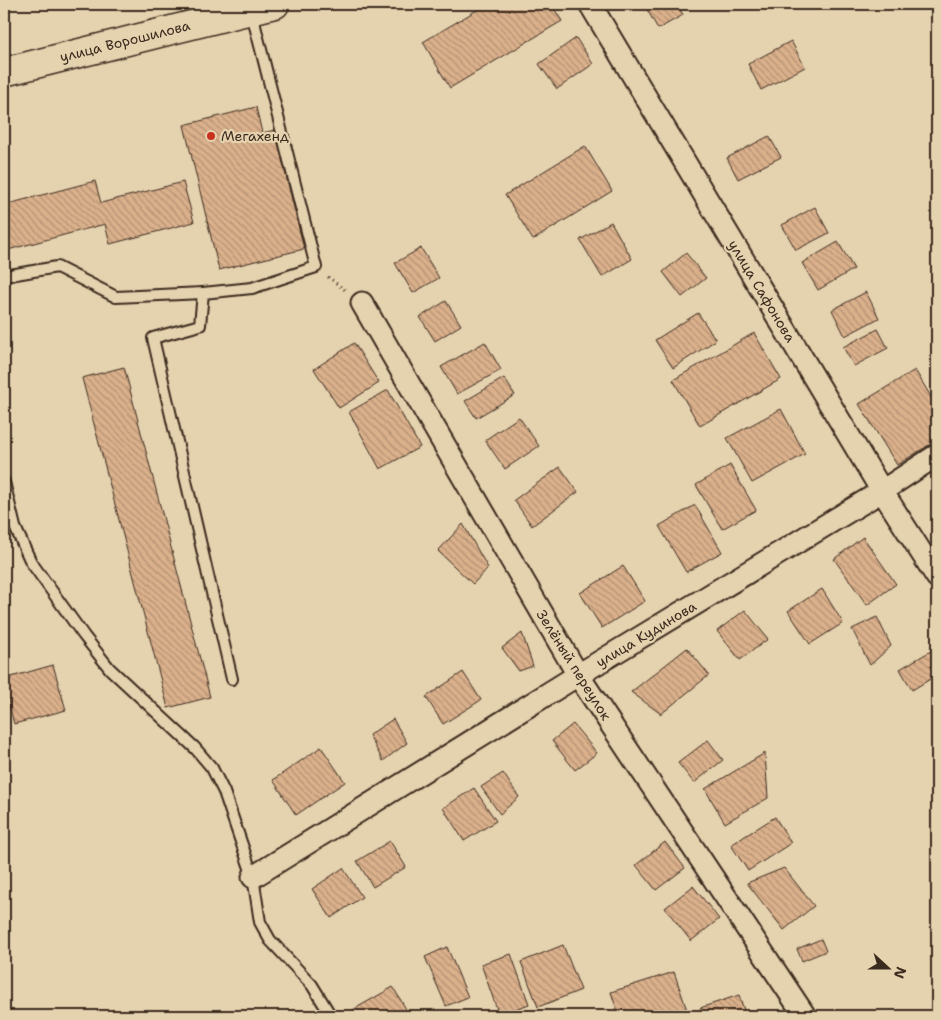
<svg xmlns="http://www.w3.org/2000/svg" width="941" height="1020" viewBox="0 0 941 1020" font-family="'Shantell Sans',sans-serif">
	<defs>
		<pattern id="building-back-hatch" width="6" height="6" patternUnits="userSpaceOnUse" patternTransform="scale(1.25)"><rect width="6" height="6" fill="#dbb18c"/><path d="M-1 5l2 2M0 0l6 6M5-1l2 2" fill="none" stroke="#b39072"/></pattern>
	</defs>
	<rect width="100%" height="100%" fill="#e5d2af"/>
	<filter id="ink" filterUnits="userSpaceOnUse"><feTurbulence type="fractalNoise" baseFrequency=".02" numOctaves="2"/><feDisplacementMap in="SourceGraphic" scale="10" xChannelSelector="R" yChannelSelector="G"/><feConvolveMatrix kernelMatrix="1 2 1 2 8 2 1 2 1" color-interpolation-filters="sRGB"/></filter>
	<g filter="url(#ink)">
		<g fill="url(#building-back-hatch)" stroke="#3b2a1e">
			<polygon points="487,4 551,4 562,21 450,88 423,42"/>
			<polygon points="644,4 677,4 683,15 658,29"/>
			<polygon points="576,38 593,64 557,89 539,64"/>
			<polygon points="791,41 805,67 761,90 748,64"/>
			<polygon points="256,107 262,133 275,130 304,249 219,270 184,125"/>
			<polygon points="769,136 781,157 738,179 727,158"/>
			<polygon points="585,146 612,191 533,240 505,195"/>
			<polygon points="95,181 101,203 183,182 194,222 110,244 105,224 4,251 4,205"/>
			<polygon points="815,207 829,233 796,250 782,225"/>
			<polygon points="611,222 632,259 602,277 580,240"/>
			<polygon points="838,242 854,269 818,290 802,263"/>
			<polygon points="421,248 439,278 413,293 395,263"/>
			<polygon points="686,253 706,278 682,297 663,272"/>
			<polygon points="866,292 879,318 845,336 832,310"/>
			<polygon points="446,301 461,325 435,341 420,317"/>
			<polygon points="698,313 716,340 673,368 655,340"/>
			<polygon points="878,329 888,348 854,366 843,347"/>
			<polygon points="754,333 781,379 700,426 673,380"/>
			<polygon points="485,342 501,370 457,394 441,367"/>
			<polygon points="354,343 379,383 339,408 314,369"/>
			<polygon points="124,367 210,697 168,708 82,378"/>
			<polygon points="915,370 937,407 937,440 897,465 859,404"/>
			<polygon points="504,378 515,395 476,418 465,401"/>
			<polygon points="388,390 420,447 380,469 349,412"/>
			<polygon points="781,409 805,454 752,483 727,438"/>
			<polygon points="519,417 539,446 505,469 485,440"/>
			<polygon points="730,465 756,510 722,529 696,485"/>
			<polygon points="560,467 578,492 532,526 514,500"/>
			<polygon points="695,505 722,552 686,572 659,526"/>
			<polygon points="463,524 488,568 473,584 438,551"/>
			<polygon points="863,537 896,584 867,605 834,559"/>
			<polygon points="623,566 645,601 602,628 580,593"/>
			<polygon points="822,589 843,623 810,644 788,611"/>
			<polygon points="745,610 768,639 740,660 717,631"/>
			<polygon points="877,617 891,646 870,665 852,629"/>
			<polygon points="522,633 533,666 519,671 502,648"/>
			<polygon points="687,648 709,675 661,714 631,692"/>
			<polygon points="936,648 937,675 912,690 900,669"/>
			<polygon points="53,665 66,710 14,724 4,684 4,679"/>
			<polygon points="463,672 481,700 443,724 426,697"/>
			<polygon points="393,719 407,743 383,761 369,735"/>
			<polygon points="573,724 597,753 575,770 552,741"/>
			<polygon points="708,740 723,760 694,783 678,763"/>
			<polygon points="321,747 345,782 296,815 273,780"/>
			<polygon points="765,753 768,798 725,823 705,789"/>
			<polygon points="503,773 519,797 500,814 481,787"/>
			<polygon points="474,788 496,821 464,841 443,808"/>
			<polygon points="775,817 791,843 748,871 731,845"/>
			<polygon points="390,841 406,867 373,887 357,861"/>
			<polygon points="665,842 685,868 656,890 636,865"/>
			<polygon points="343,868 362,897 331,918 312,889"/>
			<polygon points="784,868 814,906 784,930 747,883"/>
			<polygon points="693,886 719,919 691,941 665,908"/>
			<polygon points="821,939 826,951 802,961 797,949"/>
			<polygon points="563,945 581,990 538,1007 521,962"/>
			<polygon points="447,947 468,997 446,1006 425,957"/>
			<polygon points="511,954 529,1004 499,1015 481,964"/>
			<polygon points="674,972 689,1016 619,1016 611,992"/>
			<polygon points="393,987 410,1016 353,1016 351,1011"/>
			<polygon points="739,995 746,1016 703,1016 700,1008"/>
		</g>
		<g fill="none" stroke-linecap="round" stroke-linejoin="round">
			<g stroke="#3b2a1e" stroke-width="14">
				<g id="lane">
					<polyline points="4,276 57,267 116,297 203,293"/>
					<polyline points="4,482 15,527 31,562 84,636 110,669 195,748 212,768 224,792 253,877 260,922 270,940 312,985 331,1016"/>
					<polyline points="232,679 153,338 200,325 203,293 252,288 316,267 251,10"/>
				</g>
			</g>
			<g stroke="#3b2a1e" stroke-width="25">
				<g id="street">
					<polyline points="590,4 882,491 937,577"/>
					<polyline points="362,303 578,675 805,1016"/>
					<polyline points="253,877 578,675 882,491 937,455"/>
				</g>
			</g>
			<g stroke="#3b2a1e" stroke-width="31">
				<polyline id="secondary" points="4,72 275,4"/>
			</g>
			<polyline stroke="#3b2a1e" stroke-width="3" stroke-dasharray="1 4" stroke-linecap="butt" points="328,277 345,290"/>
			<use href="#lane" stroke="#e5d2af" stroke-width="10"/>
			<use href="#street" stroke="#e5d2af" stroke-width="21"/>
			<use href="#secondary" stroke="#e5d2af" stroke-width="28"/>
		</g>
	</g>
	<circle fill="#c8321e" stroke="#e5d2af" stroke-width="2" cx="211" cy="136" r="5"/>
	<g text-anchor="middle" stroke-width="4.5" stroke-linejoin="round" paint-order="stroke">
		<g font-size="14" fill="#3b2a1e" stroke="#e5d2af">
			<text transform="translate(125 41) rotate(-14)" y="5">улица Ворошилова</text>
			<text transform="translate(762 291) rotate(59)" y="5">улица Сафонова</text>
			<text transform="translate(646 634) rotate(-31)" y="5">улица Кудинова</text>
			<text transform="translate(574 665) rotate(58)" y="5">Зелёный переулок</text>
		</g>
		<g font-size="14" fill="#3b2a1e" stroke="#e5d2af" text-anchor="start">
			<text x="221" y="141">Мегахенд</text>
		</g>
	</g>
	<rect width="941" height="1020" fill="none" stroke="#e5d2af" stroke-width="20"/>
	<rect x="10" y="10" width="921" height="1000" fill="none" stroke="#3b2a1e" stroke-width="2" filter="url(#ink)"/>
	<g transform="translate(888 968) rotate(111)" stroke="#e5d2af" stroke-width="4" paint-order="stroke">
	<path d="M0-4L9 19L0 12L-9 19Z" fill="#3b2a1e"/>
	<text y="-8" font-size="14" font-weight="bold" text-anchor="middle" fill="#3b2a1e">N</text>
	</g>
</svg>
